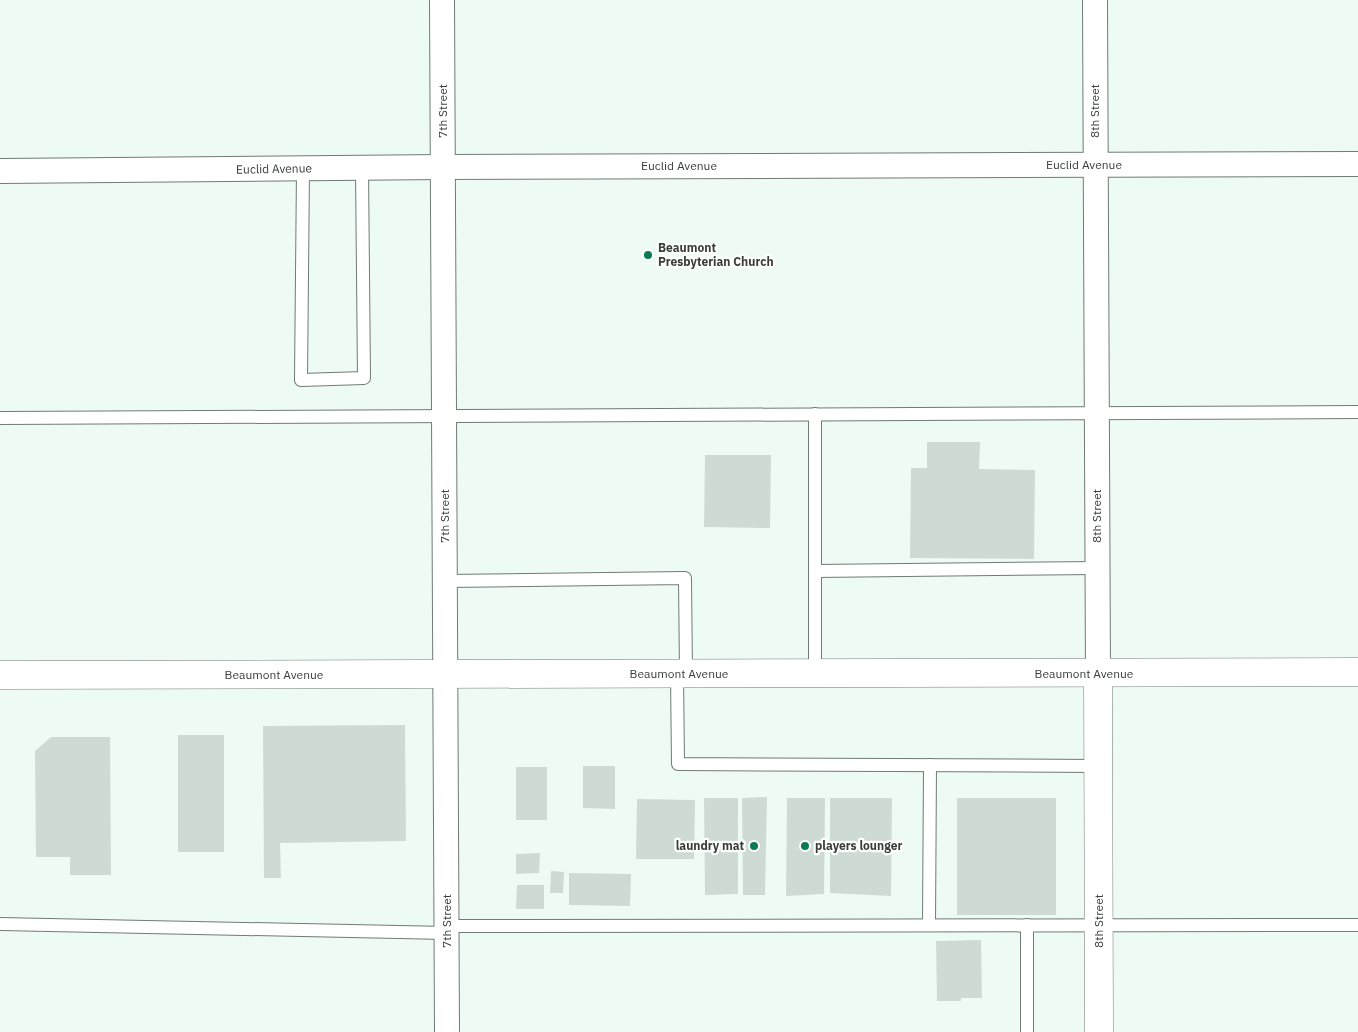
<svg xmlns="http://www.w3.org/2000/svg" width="1358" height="1032" viewBox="0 0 1358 1032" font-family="'IBM Plex Sans',sans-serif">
	<rect width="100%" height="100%" fill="#eefbf4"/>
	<g fill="#cedbd4">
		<polygon points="927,442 980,442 979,469 1035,470 1034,559 910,558 911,468 927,468"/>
		<polygon points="705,455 771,455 770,528 704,527"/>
		<polygon points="405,725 406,841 280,843 281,878 264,878 263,726"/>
		<rect x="178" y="735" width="46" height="117"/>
		<polygon points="51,737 110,737 111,875 70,875 70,857 36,857 35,751"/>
		<polygon points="583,766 615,766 615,809 583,808"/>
		<rect x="516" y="767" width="31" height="53"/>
		<polygon points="767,797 765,895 743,895 742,798"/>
		<polygon points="704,798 738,798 738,894 705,895"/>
		<polygon points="787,798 825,798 824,894 786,896"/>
		<polygon points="830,798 892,798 891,896 830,893"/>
		<rect x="957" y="798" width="99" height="117"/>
		<polygon points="637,799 695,800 694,859 636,859"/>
		<polygon points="540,853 539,873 516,874 516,854"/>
		<polygon points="551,871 564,872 563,893 550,893"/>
		<polygon points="569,873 631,874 630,906 569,905"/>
		<polygon points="517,885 544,885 544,909 516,909"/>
		<polygon points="981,940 982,998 961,998 961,1001 937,1001 936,941"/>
	</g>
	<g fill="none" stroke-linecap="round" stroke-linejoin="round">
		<g stroke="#6f7b75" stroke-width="14">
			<g id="lane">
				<polyline points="303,169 301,380 364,378 362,168"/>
				<polyline points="815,414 815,674"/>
				<polyline points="0,418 1358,412"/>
				<polyline points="815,571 1097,568"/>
				<polyline points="445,581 685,578 686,674"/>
				<polyline points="677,674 678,764 1098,766"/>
				<polyline points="0,924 447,933"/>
				<polyline points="929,925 930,765"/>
				<polyline points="1027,925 1027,1032"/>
				<polyline points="447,926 1358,925"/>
			</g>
		</g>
		<g stroke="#6f7b75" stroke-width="26">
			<g id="street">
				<polyline points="442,0 447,1032"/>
				<polyline points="1095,0 1098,674"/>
				<polyline points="0,171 443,167 1358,164"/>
			</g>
		</g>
		<g stroke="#6f7b75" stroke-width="29">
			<g id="secondary">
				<polyline points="1098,674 1099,1032"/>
				<polyline points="0,675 1358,672"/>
			</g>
		</g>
		<use href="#lane" stroke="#fff" stroke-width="12"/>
		<use href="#street" stroke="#fff" stroke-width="24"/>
		<use href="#secondary" stroke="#fff" stroke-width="28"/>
	</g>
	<g fill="#0b7a55" stroke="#fff" stroke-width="2">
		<circle cx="648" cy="255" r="5"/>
		<circle cx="754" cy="846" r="5"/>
		<circle cx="805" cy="846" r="5"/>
	</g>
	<g text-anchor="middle" stroke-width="4.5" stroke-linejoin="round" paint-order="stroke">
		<g font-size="12" fill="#393e3b" stroke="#fff">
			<text transform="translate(443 111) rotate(-90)" y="4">7th Street</text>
			<text transform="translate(1095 111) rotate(-90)" y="4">8th Street</text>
			<text x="1084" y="169">Euclid Avenue</text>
			<text x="679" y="170">Euclid Avenue</text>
			<text transform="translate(274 169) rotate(-1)" y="4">Euclid Avenue</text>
			<text transform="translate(445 516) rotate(-90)" y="4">7th Street</text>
			<text transform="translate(1097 516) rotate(-90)" y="4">8th Street</text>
			<text x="679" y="678">Beaumont Avenue</text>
			<text x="1084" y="678">Beaumont Avenue</text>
			<text x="274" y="679">Beaumont Avenue</text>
			<text transform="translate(447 921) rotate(-90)" y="4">7th Street</text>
			<text transform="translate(1099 921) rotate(-90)" y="4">8th Street</text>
		</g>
		<g font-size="12" font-weight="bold" fill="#393e3b" stroke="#fff" text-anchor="start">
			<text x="658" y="252">Beaumont<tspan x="658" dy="14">Presbyterian Church</tspan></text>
			<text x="744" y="850" text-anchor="end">laundry mat</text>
			<text x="815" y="850">players lounger</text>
		</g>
	</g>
</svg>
